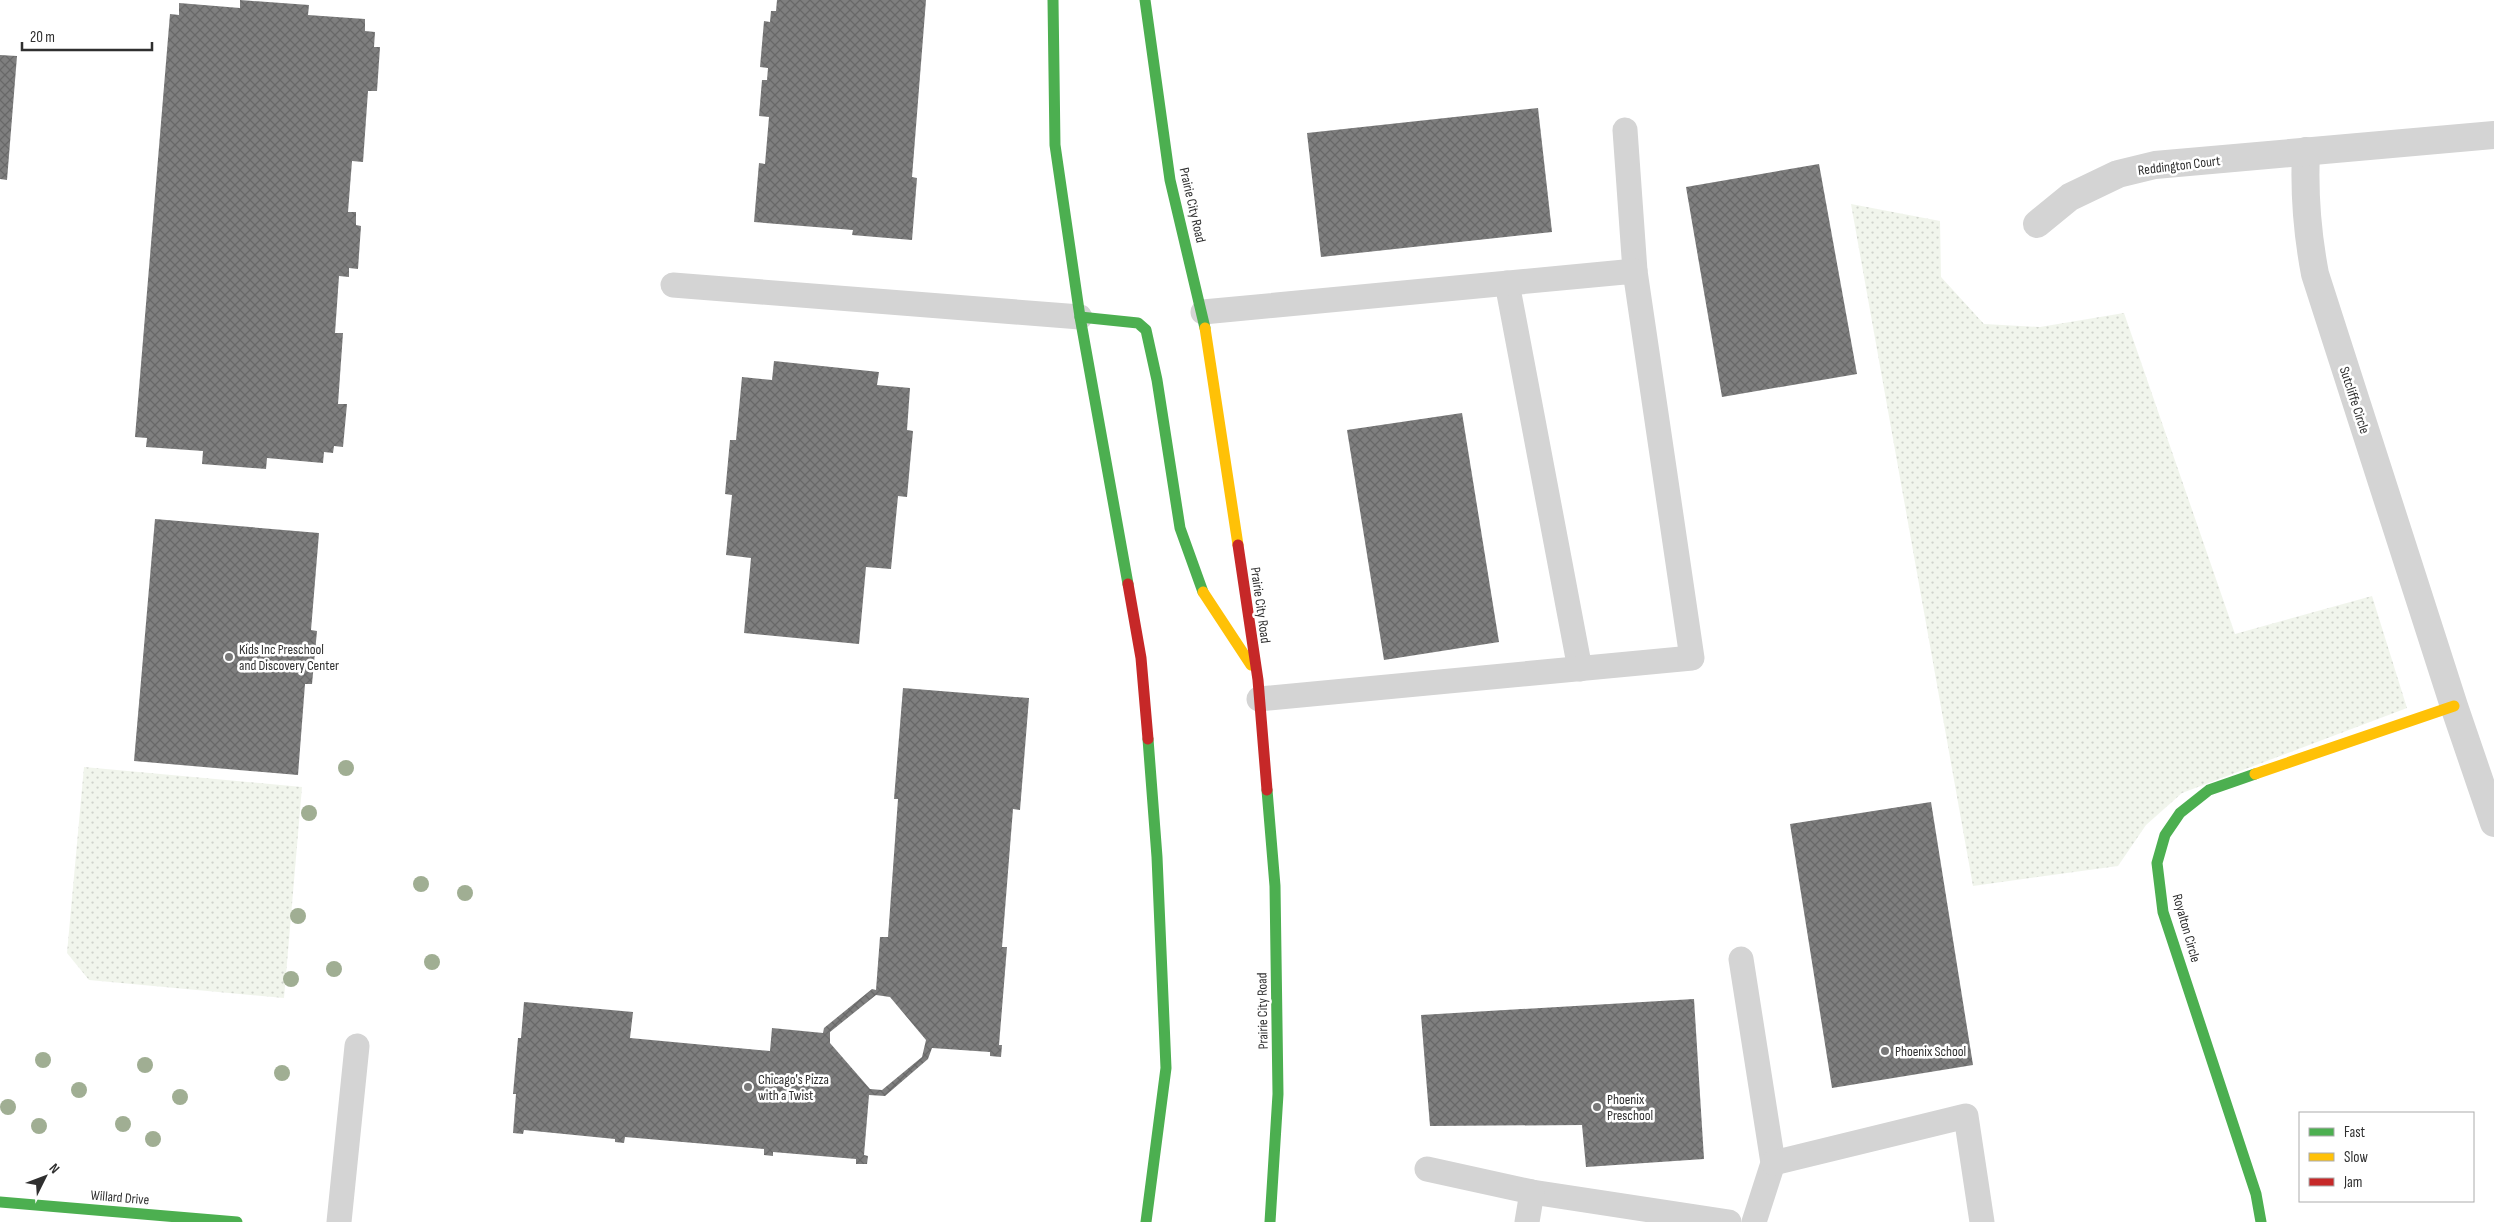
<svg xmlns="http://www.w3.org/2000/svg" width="2494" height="1222" viewBox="0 0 2494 1222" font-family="'Sofia Sans Condensed',sans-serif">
	<defs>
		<pattern id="park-dots" width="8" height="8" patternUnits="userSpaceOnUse" patternTransform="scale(1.25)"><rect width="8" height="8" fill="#f1f5ec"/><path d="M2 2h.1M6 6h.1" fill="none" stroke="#cfd2cb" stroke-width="1.8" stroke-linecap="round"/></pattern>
		<pattern id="building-cross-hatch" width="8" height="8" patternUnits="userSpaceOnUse" patternTransform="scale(1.25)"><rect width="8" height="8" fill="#7f7f7f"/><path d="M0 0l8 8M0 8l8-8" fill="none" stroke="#686868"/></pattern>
	</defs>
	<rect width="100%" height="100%" fill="#fff"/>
	<g fill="url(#park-dots)">
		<polygon points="1851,204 1940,221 1941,277 1984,324 2040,327 2124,313 2235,634 2372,596 2407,708 2182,793 2146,825 2118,866 1973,886"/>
		<polygon points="84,767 302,787 284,998 89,980 67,953"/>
	</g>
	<g fill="url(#building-cross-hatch)" fill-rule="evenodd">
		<polygon points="240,0 309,5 308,15 365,19 365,31 375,32 374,47 380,47 377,91 368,91 363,162 352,161 348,212 356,212 356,225 361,226 358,269 349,268 349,277 339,276 335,333 343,333 338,404 347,404 343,447 334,446 333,453 324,452 323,463 267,458 266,469 202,464 203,451 146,447 147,438 135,437 170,14 179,15 179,3 240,8"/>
		<polygon points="777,0 926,0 912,177 917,178 912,240 852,235 853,230 754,222 759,163 765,164 769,117 759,116 762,80 767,80 768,68 760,67 764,21 770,22 771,11 776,11"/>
		<polygon points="0,55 17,56 7,180 0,179"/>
		<polygon points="1538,108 1552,232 1321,257 1307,133"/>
		<polygon points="1819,164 1857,374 1722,397 1686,187"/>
		<polygon points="774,361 879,372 877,385 910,388 907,430 913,431 907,497 898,496 891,569 866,567 859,644 744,633 751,558 726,555 732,495 725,494 730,440 736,440 742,377 772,380"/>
		<polygon points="1462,413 1499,642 1384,660 1347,430"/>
		<polygon points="155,519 319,533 311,630 317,631 312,684 305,684 298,775 134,761"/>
		<path d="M903 688 1029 698 1020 810 1013 809 1002 947H1007L999 1045H1002L1001 1057 990 1056V1052L932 1048 928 1059 885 1096 869 1095 864 1155 868 1156 867 1164H856V1159L773 1152V1156L764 1155V1149L625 1137 624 1143 615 1142V1139L524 1130 523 1134 513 1133 516 1094H513L518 1038H521L524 1002 633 1012 630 1038 770 1051 772 1028 823 1033 824 1028 872 989 876 990 880 937H888L898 799H894ZM876 995 890 997 926 1040 922 1057 882 1090 870 1089 830 1043V1032Z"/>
		<polygon points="1931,802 1973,1065 1832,1088 1790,824"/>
		<polygon points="1694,999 1704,1159 1586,1167 1582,1125 1430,1126 1421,1015"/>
	</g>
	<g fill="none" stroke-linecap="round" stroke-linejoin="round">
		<g stroke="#d4d4d4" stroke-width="25">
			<polyline points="1625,130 1635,271"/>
			<polyline points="1507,283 1580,669"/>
			<polyline points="673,285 1080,317"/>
			<polyline points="1203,312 1635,271 1692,658 1259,699"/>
			<polyline points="1741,959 1773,1163 1754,1222"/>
			<polyline points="1773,1163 1966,1116 1982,1222"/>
			<polyline points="1427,1169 1532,1192 1729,1222"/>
			<polyline points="339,1222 357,1046"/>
			<polyline points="1527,1222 1532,1192"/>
		</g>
		<g stroke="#d4d4d4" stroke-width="28">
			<path d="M2306 151C2304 193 2307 232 2315 274L2454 706 2494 823"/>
			<polyline points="2037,224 2070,197 2118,174 2155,165 2494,135"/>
		</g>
		<g stroke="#4caf50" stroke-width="11">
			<polyline points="1053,0 1055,145 1080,317 1128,584"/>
			<polyline points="1145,0 1170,180 1205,328"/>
			<polyline points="1080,317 1138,323 1146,330 1157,380 1180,528 1203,592"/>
			<polyline points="2255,774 2209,790 2180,813 2165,835 2157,863 2163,912 2256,1194 2261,1222"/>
			<polyline points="1267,790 1275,886 1278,1094 1270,1222"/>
			<polyline points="0,1202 237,1222"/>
			<polyline points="1146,1222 1166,1068 1157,857 1148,739"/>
		</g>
		<g stroke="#ffc107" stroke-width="11">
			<polyline points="1205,328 1238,545"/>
			<polyline points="1203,592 1251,665"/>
			<polyline points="2255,774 2454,706"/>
		</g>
		<g stroke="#c62828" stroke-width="11">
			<polyline points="1238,545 1258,680 1267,790"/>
			<polyline points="1128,584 1141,658 1148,739"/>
		</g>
	</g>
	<g fill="#a0ae93">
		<circle cx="346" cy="768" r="8"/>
		<circle cx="309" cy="813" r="8"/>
		<circle cx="421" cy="884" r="8"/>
		<circle cx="465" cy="893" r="8"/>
		<circle cx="298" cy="916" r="8"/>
		<circle cx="432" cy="962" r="8"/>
		<circle cx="334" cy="969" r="8"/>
		<circle cx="291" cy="979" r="8"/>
		<circle cx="43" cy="1060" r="8"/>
		<circle cx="145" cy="1065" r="8"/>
		<circle cx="282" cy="1073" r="8"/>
		<circle cx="79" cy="1090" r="8"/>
		<circle cx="180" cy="1097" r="8"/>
		<circle cx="8" cy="1107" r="8"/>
		<circle cx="123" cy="1124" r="8"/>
		<circle cx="39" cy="1126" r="8"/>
		<circle cx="153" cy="1139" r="8"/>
	</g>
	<g fill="#787878" stroke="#fff" stroke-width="2">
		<circle cx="229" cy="657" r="5"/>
		<circle cx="1885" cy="1051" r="5"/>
		<circle cx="748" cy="1087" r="5"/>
		<circle cx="1597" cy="1107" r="5"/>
	</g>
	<g text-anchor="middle" stroke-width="5" stroke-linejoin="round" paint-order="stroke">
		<g font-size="14" fill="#2f2f2f" stroke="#fff">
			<text transform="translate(2179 165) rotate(-7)" y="5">Reddington Court</text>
			<text transform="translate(1193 205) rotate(77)" y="5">Prairie City Road</text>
			<text transform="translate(2355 400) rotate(72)" y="5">Sutcliffe Circle</text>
			<text transform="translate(1261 605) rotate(82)" y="5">Prairie City Road</text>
			<text transform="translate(2187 928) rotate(74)" y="5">Royalton Circle</text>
			<text transform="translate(1262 1011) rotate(-91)" y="5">Prairie City Road</text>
			<text transform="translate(120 1197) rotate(5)" y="5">Willard Drive</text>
		</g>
		<g font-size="14" fill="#2f2f2f" stroke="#fff" text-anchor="start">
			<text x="239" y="654">Kids Inc Preschool<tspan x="239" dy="16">and Discovery Center</tspan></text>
			<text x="1895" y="1056">Phoenix School</text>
			<text x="758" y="1084">Chicago's Pizza<tspan x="758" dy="16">with a Twist</tspan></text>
			<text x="1607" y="1104">Phoenix<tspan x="1607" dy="16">Preschool</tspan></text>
		</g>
	</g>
	<rect x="2299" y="1112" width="175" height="90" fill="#ffffff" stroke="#acacac"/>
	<rect x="2309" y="1128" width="25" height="8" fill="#4caf50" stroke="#acacac"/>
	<text x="2344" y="1137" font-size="15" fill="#2f2f2f">Fast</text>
	<rect x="2309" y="1153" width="25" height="8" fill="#ffc107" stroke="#acacac"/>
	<text x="2344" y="1162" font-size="15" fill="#2f2f2f">Slow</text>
	<rect x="2309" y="1178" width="25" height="8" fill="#c62828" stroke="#acacac"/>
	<text x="2344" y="1187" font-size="15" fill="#2f2f2f">Jam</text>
	<g transform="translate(45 1177) rotate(48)" stroke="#ffffff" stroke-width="4" paint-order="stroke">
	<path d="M0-4L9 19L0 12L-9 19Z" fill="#2f2f2f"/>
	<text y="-8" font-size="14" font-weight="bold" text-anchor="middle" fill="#2f2f2f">N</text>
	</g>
	<path d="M22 42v8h130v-8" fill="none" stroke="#2f2f2f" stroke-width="2.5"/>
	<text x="30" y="42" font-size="15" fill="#2f2f2f" stroke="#ffffff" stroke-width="4" paint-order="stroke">20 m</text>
</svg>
